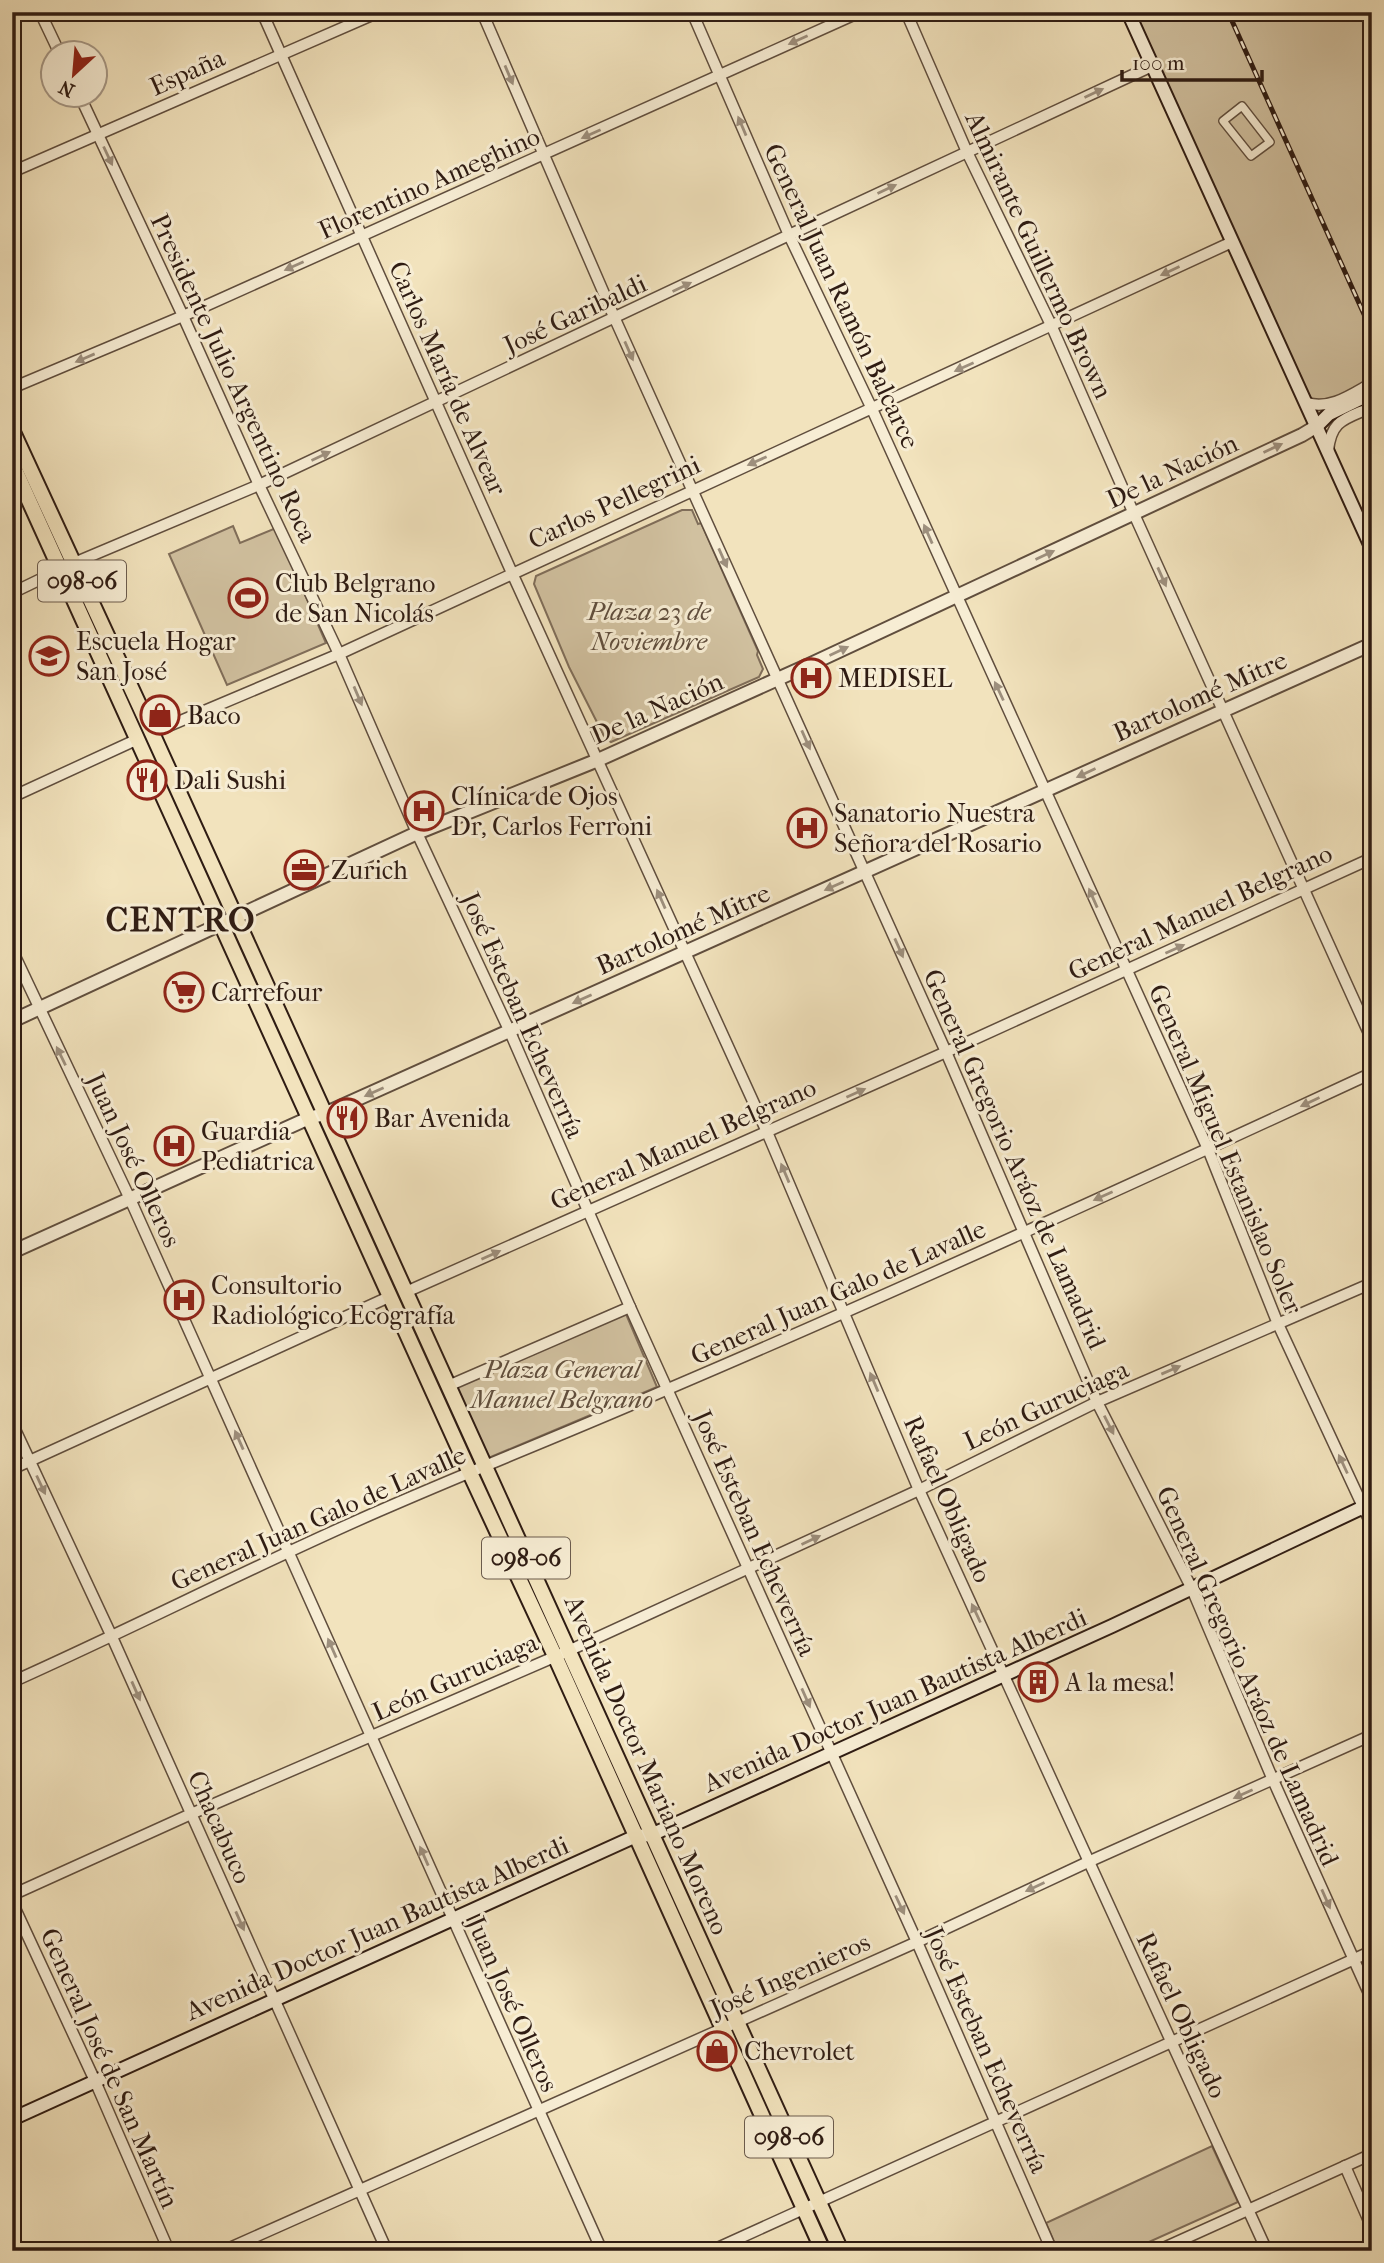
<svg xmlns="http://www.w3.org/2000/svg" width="1384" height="2263" viewBox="0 0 1384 2263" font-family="'IM FELL French Canon',serif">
	<rect width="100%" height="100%" fill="#f2e3bd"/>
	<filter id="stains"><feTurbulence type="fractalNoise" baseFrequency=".00286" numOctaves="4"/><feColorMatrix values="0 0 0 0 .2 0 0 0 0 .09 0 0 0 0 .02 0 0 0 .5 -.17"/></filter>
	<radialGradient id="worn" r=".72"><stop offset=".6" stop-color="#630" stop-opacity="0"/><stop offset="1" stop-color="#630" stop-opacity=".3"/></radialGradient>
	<g fill="#d1c1a0" stroke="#806e5a" stroke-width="2">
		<polygon points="1128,12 1372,12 1372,393 1317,426"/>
		<polygon points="682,510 692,510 698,524 701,523 758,651 757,655 763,669 759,677 611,742 605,738 569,667 534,584 536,576"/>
		<polygon points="233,526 240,543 276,528 326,643 227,685 169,554"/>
		<polygon points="626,1314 657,1387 486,1459 455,1386"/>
		<polygon points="1212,2146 1238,2202 1129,2251 1058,2251 1046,2223"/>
	</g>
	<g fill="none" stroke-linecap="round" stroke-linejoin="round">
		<g stroke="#604e3e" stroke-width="10">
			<polygon id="pedestrian" points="1242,106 1270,142 1251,156 1223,121"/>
		</g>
		<g stroke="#604e3e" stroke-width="13">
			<g id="minor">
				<polyline points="40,12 59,52"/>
				<polyline points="262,12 512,573 767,1132 919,1490 1267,2251"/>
				<polyline points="482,12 615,319 946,1052 1097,1402 1192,1589 1273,1780 1372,2000"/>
				<polyline points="692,12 789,235 872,409 1208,1149 1278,1324 1372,1526"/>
				<polyline points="906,12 967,152 1052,327 1134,514 1372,1040"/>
				<polyline points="79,94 183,316 259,485 339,654 417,833 510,1032 630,1307 917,1942 1052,2251"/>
				<polyline points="12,172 379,12"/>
				<polyline points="12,388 183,316 860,12"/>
				<path d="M1307 403C1331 410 1352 394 1372 383"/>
				<path d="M1328 451C1331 419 1346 419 1372 407"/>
				<polyline points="12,593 74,563 259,485 789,235 1152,66"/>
				<polyline points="152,733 339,654 1232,242"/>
				<polyline points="12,797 138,739"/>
				<polyline points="12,950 130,1199 602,2251"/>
				<polyline points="406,1292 946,1052 1372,858"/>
				<polyline points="448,1386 630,1307"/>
				<polyline points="12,1423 112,1637 387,2251"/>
				<polyline points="12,1469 391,1296"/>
				<path d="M12 1682C135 1627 255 1565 379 1511 475 1469 572 1431 668 1389 905 1288 1139 1181 1372 1073"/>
				<polyline points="12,1895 191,1814 568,1651 919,1490 1097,1402 1372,1283"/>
				<polyline points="12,1902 95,2081 169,2251"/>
				<polyline points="1345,2166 1372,2228"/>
				<polyline points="223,2251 917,1942 1088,1862 1372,1735"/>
				<polyline points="711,2251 1372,1951"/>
				<polyline points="1157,2251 1372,2154"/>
			</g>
		</g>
		<g stroke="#604e3e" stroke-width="16">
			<g id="tertiary">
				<polyline points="12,1021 417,833 598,760 811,664 1302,435 1317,426"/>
				<polyline points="12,1252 309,1118 324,1114 1372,644"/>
			</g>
		</g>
		<g stroke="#2f1c13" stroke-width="16">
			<g id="secondary">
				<path d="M1128 12C1208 192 1292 370 1372 549"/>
				<polyline points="1317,426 1329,414 1372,393"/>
				<polyline points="12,2119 636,1836 651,1835 1112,1626 1372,1503"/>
			</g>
		</g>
		<g stroke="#2f1c13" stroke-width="18">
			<g id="primary">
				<polyline points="12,430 152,733 841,2251"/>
				<polyline points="12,463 470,1473 555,1656 823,2251"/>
			</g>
		</g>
		<use href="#pedestrian" stroke="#f7edd4" stroke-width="7"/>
		<use href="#minor" stroke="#f7edd4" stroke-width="10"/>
		<use href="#tertiary" stroke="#f7edd4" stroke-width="12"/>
		<use href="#secondary" stroke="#f7edd4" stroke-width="12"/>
		<use href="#primary" stroke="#f2e3bd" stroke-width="14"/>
		<g stroke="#2f1c13" stroke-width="5">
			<polyline id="rail" points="1228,12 1372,332"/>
		</g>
		<use href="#rail" stroke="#f7edd4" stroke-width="2.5" stroke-dasharray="8" stroke-linecap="butt"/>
	</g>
	<defs><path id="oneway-solid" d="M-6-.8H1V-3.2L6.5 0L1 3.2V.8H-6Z" transform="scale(1.75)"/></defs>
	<g fill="#9d8f7d">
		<use href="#oneway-solid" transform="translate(798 40) rotate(156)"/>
		<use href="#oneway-solid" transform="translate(509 75) rotate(67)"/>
		<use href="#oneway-solid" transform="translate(1094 93) rotate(-25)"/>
		<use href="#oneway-solid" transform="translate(742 126) rotate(-113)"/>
		<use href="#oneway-solid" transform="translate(591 134) rotate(156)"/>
		<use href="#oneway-solid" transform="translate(108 156) rotate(65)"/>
		<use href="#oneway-solid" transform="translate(887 189) rotate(-25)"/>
		<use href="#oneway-solid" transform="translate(294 266) rotate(156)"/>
		<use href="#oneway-solid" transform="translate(1170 271) rotate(155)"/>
		<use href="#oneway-solid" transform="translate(682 287) rotate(-26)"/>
		<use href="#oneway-solid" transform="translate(629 351) rotate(66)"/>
		<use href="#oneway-solid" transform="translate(85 358) rotate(157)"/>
		<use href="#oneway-solid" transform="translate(964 367) rotate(156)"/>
		<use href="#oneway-solid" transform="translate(1273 448) rotate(-25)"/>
		<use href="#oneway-solid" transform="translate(321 456) rotate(-25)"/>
		<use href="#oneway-solid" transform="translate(757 461) rotate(156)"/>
		<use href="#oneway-solid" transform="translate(928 534) rotate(-114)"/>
		<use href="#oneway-solid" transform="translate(1045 555) rotate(-25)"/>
		<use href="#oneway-solid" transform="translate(723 558) rotate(66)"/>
		<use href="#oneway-solid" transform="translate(1162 577) rotate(66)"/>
		<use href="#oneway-solid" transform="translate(839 651) rotate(-25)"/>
		<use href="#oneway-solid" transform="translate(999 691) rotate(-115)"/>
		<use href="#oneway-solid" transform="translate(358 696) rotate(67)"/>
		<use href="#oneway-solid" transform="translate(806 740) rotate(66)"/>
		<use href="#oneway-solid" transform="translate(1086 773) rotate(155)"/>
		<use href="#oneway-solid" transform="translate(834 886) rotate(156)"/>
		<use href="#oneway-solid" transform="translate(1093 898) rotate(-114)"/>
		<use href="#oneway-solid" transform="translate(661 899) rotate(-114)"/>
		<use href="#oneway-solid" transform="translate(899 948) rotate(66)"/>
		<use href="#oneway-solid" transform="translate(1175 949) rotate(-24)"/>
		<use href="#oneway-solid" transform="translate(582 999) rotate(156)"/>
		<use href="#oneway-solid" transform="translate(61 1056) rotate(-116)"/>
		<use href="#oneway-solid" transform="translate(374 1092) rotate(156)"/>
		<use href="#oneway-solid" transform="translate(856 1093) rotate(-24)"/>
		<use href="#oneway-solid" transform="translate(1310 1102) rotate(155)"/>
		<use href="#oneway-solid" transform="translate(785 1173) rotate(-113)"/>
		<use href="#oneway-solid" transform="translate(1103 1196) rotate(156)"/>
		<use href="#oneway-solid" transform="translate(491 1255) rotate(-24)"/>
		<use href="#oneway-solid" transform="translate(1171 1370) rotate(-23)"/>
		<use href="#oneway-solid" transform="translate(874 1382) rotate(-113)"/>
		<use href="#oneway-solid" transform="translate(1109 1425) rotate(63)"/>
		<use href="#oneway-solid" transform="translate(239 1440) rotate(-114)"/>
		<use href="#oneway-solid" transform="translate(1343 1464) rotate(-115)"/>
		<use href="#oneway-solid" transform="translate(41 1485) rotate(65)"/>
		<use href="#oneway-solid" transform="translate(811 1540) rotate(-25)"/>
		<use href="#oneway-solid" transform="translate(976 1613) rotate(-115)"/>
		<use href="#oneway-solid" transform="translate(332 1648) rotate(-114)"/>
		<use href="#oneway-solid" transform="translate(136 1691) rotate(66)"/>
		<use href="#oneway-solid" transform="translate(806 1698) rotate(66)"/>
		<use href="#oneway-solid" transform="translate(1243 1794) rotate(156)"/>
		<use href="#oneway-solid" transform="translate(424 1856) rotate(-114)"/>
		<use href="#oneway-solid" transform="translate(1035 1887) rotate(155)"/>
		<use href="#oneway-solid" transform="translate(1326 1899) rotate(66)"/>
		<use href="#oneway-solid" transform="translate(900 1905) rotate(65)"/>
		<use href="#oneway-solid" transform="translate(240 1921) rotate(66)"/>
	</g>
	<defs>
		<g id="stadium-ring" transform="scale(2.0125)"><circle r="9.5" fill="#f7edd4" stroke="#8f2418" stroke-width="1.5"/><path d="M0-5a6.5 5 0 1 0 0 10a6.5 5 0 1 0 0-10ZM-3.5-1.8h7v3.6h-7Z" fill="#8f2418"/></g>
		<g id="school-ring" transform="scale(2.0125)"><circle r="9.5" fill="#f7edd4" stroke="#8f2418" stroke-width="1.5"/><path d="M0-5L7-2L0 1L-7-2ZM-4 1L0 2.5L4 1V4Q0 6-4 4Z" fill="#8f2418"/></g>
		<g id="hospital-ring" transform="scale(2.0125)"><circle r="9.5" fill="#f7edd4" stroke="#8f2418" stroke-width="1.5"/><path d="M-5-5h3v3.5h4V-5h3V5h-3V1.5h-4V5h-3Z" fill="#8f2418"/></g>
		<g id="shop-ring" transform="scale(2.0125)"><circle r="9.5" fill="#f7edd4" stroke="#8f2418" stroke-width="1.5"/><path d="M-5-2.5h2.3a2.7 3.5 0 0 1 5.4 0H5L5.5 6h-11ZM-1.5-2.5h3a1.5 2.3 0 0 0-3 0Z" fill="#8f2418"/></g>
		<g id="restaurant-ring" transform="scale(2.0125)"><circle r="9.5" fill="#f7edd4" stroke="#8f2418" stroke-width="1.5"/><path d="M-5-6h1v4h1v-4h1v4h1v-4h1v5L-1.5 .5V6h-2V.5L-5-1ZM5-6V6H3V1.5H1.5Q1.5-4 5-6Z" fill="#8f2418"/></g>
		<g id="office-ring" transform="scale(2.0125)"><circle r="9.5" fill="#f7edd4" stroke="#8f2418" stroke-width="1.5"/><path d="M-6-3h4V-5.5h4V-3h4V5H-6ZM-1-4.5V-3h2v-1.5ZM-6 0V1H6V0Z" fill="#8f2418"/></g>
		<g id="supermarket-ring" transform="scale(2.0125)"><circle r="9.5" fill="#f7edd4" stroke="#8f2418" stroke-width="1.5"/><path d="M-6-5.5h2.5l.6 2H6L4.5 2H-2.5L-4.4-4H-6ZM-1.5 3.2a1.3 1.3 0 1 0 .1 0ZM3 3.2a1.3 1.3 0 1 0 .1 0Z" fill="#8f2418"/></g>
		<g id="building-ring" transform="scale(2.0125)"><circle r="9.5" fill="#f7edd4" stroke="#8f2418" stroke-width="1.5"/><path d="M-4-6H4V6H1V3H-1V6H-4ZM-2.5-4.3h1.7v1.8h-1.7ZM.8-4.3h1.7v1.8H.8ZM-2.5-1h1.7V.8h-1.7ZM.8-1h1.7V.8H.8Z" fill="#8f2418"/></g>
	</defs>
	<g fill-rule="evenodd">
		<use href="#stadium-ring" x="248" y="598"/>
		<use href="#school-ring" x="49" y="656"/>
		<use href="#hospital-ring" x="811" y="678"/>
		<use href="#shop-ring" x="160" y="715"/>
		<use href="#restaurant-ring" x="147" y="780"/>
		<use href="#hospital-ring" x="424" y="811"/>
		<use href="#hospital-ring" x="807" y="828"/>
		<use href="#office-ring" x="304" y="870"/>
		<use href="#supermarket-ring" x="184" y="992"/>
		<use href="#restaurant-ring" x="347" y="1118"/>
		<use href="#hospital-ring" x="174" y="1146"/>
		<use href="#hospital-ring" x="184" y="1300"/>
		<use href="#building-ring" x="1038" y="1682"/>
		<use href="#shop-ring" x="717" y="2051"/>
	</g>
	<g text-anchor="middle" stroke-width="6" stroke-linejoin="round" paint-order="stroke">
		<g fill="#f7edd4" stroke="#6b5b4d" stroke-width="2">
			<rect x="38" y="560.5" width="88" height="41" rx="5"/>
			<rect x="482" y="1537.5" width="88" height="41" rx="5"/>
			<rect x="745" y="2116.5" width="88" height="41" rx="5"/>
		</g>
		<g font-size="24" font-weight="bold" fill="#2f1c13">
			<text x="82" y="589">098-06</text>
			<text x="526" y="1566">098-06</text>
			<text x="789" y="2145">098-06</text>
		</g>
		<g font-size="26" fill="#2f1c13" stroke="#f7edd4">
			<text transform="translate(187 72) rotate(-24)" y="9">España</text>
			<text transform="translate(429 183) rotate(-24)" y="9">Florentino Ameghino</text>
			<text transform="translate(1039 255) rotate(65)" y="9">Almirante Guillermo Brown</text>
			<text transform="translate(842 296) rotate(65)" y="9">General Juan Ramón Balcarce</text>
			<text transform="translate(575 314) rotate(-25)" y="9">José Garibaldi</text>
			<text transform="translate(234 378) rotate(65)" y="9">Presidente Julio Argentino Roca</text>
			<text transform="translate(448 378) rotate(66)" y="9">Carlos María de Alvear</text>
			<text transform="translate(1172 471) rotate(-25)" y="9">De la Nación</text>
			<text transform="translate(614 502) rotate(-25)" y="9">Carlos Pellegrini</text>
			<text transform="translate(1200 696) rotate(-24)" y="9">Bartolomé Mitre</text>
			<text transform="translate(657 708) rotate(-24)" y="9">De la Nación</text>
			<text transform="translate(1200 912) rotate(-25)" y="9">General Manuel Belgrano</text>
			<text transform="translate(683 929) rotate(-24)" y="9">Bartolomé Mitre</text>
			<text transform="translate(523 1015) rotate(66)" y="9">José Esteban Echeverría</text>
			<text transform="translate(683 1144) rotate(-24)" y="9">General Manuel Belgrano</text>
			<text transform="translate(1226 1149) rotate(67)" y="9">General Miguel Estanislao Soler</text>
			<text transform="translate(1015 1159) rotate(66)" y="9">General Gregorio Aráoz de Lamadrid</text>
			<text transform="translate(134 1160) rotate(65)" y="9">Juan José Olleros</text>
			<text transform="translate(838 1292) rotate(-24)" y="9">General Juan Galo de Lavalle</text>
			<text transform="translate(1046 1405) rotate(-25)" y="9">León Guruciaga</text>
			<text transform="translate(948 1499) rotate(66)" y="9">Rafael Obligado</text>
			<text transform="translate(318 1518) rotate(-24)" y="9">General Juan Galo de Lavalle</text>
			<text transform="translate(755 1533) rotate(66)" y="9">José Esteban Echeverría</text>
			<text transform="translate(1248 1676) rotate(66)" y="9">General Gregorio Aráoz de Lamadrid</text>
			<text transform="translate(455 1677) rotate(-24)" y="9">León Guruciaga</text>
			<text transform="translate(895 1700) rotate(-24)" y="9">Avenida Doctor Juan Bautista Alberdi</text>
			<text transform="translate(647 1765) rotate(66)" y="9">Avenida Doctor Mariano Moreno</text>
			<text transform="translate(220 1827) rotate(66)" y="9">Chacabuco</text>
			<text transform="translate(377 1928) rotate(-24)" y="9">Avenida Doctor Juan Bautista Alberdi</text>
			<text transform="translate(790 1975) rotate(-24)" y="9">José Ingenieros</text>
			<text transform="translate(513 2004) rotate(66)" y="9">Juan José Olleros</text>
			<text transform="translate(1182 2015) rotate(65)" y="9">Rafael Obligado</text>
			<text transform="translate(987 2050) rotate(66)" y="9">José Esteban Echeverría</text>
			<text transform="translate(110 2068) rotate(66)" y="9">General José de San Martín</text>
		</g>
		<g font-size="26" fill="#2f1c13" stroke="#f7edd4" text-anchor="start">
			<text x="275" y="592">Club Belgrano<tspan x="275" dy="30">de San Nicolás</tspan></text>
			<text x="76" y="650">Escuela Hogar<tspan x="76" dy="30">San José</tspan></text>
			<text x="838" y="687">MEDISEL</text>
			<text x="187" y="724">Baco</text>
			<text x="174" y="789">Dali Sushi</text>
			<text x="451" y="805">Clínica de Ojos<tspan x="451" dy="30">Dr, Carlos Ferroni</tspan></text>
			<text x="834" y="822">Sanatorio Nuestra<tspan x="834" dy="30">Señora del Rosario</tspan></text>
			<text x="331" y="879">Zurich</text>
			<text x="211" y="1001">Carrefour</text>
			<text x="374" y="1127">Bar Avenida</text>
			<text x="201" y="1140">Guardia<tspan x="201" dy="30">Pediatrica</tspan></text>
			<text x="211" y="1294">Consultorio<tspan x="211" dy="30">Radiológico Ecografía</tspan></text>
			<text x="1065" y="1691">A la mesa!</text>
			<text x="744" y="2060">Chevrolet</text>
		</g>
		<g font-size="26" font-style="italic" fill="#604e3d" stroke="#f7edd4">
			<text x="649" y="620">Plaza 23 de<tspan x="649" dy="30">Noviembre</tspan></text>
			<text x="562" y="1378">Plaza General<tspan x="562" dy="30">Manuel Belgrano</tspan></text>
		</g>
		<g font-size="33" font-weight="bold" letter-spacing="2" fill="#2f1c13" stroke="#f7edd4">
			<text x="181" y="931">CENTRO</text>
		</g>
	</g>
	<rect width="1384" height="2263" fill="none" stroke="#f2e3bd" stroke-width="42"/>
	<rect x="14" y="14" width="1356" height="2235" fill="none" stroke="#2f1c13" stroke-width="3.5"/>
	<rect x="21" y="21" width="1342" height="2221" fill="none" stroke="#2f1c13" stroke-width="2"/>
	<g transform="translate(74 74) rotate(206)"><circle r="33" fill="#f7edd4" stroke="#a79987" stroke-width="2"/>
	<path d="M0-5L12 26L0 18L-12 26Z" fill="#8f2418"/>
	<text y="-10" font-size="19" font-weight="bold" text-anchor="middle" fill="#2f1c13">N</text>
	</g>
	<path d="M1122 70v10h140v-10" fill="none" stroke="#2f1c13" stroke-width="3.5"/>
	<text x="1132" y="70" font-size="21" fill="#2f1c13" stroke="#f7edd4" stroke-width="5" paint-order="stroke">100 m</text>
	<rect width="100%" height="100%" filter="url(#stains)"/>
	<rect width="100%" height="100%" fill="url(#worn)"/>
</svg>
